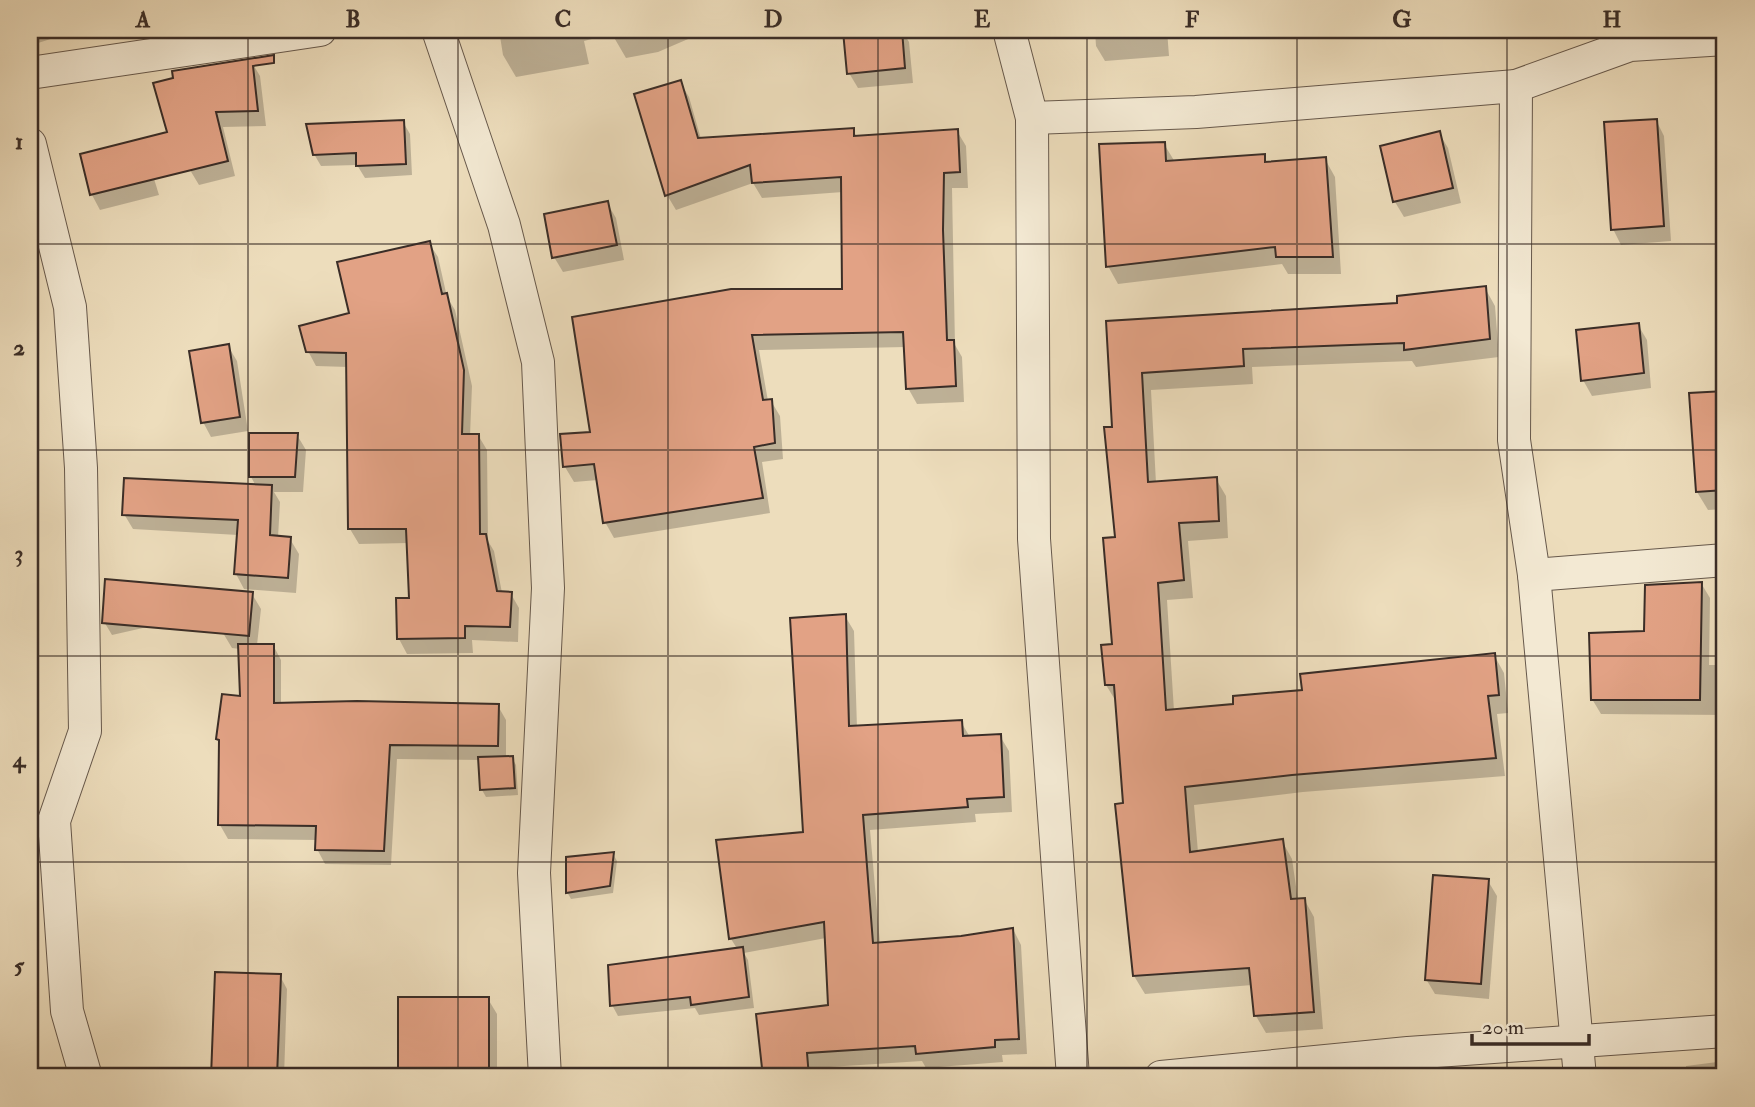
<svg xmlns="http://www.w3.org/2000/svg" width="1755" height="1107" viewBox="0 0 1755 1107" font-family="'IM FELL Double Pica',serif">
	<rect width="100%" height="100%" fill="#edddbc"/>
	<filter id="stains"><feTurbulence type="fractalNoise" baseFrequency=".00286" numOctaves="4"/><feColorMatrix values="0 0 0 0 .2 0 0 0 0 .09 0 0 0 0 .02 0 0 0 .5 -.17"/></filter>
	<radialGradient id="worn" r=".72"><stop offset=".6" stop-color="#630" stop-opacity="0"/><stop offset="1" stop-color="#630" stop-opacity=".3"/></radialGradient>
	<g fill="#0003">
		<polygon points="30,30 75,30 76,31 38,43"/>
		<polygon points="167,30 233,30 176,48"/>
		<polygon points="499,30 709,30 658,52 626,58 612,34 584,41 589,64 516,77 503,55"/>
		<polygon points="876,30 902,30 909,42 913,83 858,88 849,73 845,33"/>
		<polygon points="1095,30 1167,30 1169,56 1105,61 1096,46"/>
		<polygon points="1252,30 1301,30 1301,32 1256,37"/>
		<polygon points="1436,30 1510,30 1439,36"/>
		<polygon points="251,61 260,76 266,126 223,127 235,176 199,185 190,170 174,72"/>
		<polygon points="680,82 689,97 701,139 853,130 857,137 957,131 966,146 968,188 952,188 955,345 962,357 964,402 917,404 908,388 906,347 759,350 768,401 771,401 780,416 783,459 762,462 770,513 614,538 605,522 598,480 574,482 565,467 592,433 574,318 844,290 843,192 762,198 753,183 676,210 667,195"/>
		<polygon points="1656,120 1664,136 1671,241 1621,245 1613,229"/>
		<polygon points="403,122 410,134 412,175 365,178 357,165 321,166 314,154"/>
		<polygon points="1439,133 1448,148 1461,203 1404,217 1395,202 1383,147"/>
		<polygon points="1164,144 1175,162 1264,156 1268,164 1325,159 1335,177 1341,274 1288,274 1282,264 1118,284 1108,266"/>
		<polygon points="82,155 147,156 159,195 100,210 92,195"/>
		<polygon points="607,203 616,218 624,260 563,272 554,257"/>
		<polygon points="429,243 438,257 447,297 455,310 472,386 470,436 478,435 487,450 488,541 494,551 502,593 511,594 519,608 518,642 472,640 473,653 407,654 399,639 411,599 409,543 359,544 350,529 348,367 316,366 308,351"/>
		<polygon points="1485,288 1495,306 1499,357 1416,367 1412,361 1252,367 1253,384 1151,390 1156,483 1216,479 1226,496 1228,538 1188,541 1193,598 1167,600 1174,711 1235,706 1494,655 1504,673 1508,713 1497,714 1505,776 1303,792 1194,805 1198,852 1282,841 1292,859 1298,900 1304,899 1314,917 1323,1029 1266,1033 1256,1016 1252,985 1145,994 1134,976 1117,703 1106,685 1114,645 1117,539 1108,323 1399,305"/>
		<polygon points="1638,325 1647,340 1651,388 1592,396 1583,380"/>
		<polygon points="228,346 237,361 248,431 211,437 203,422"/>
		<polygon points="1725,392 1725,509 1708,510 1697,492 1691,395"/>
		<polygon points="297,435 306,450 303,492 274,492 280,502 278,538 290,539 299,554 296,593 244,589 236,574 238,535 133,529 124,514 256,486 251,477"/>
		<polygon points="1701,583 1710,598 1709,665 1725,665 1725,715 1601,714 1592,699 1646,633"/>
		<polygon points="252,594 261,609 257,645 273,645 281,660 281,704 498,706 506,720 506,758 512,758 516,765 518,795 486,797 482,790 480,760 397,759 391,865 325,864 317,849 317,840 228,839 220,825 221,745 218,739 242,698 240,649 232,648 223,633 218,611 112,635 103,620"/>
		<polygon points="845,616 854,631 857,728 961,722 970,737 1000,736 1009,751 1012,812 975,814 976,822 870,830 880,944 962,937 1013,929 1021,945 1027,1054 1002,1055 1003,1062 926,1068 922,1061 814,1068 815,1077 765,1077 758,1015 830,1007 826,938 744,953 748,960 754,1008 699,1015 695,1008 618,1016 612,1005 738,950 731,939 718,842 805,834"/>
		<polygon points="613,854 617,861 613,893 571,899 567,892"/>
		<polygon points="1488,881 1497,896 1489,999 1435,994 1426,979"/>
		<polygon points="217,973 280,976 287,989 284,1077 212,1077"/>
		<polygon points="488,999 497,1014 497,1077 405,1077 399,1068"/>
		<polygon points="1725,1061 1725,1077 1687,1077 1686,1066"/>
	</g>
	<g fill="#e2a285" stroke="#3a2d27" stroke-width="2">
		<polygon points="902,30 905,68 847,74 843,31"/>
		<polygon points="274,55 274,63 253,66 258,111 216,112 228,161 90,195 80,154 167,132 153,83 173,78 172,71"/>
		<polygon points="681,80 698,138 854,128 854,136 958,129 960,172 944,173 943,230 947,340 954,340 956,386 906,389 903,332 752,335 763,400 772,399 775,443 754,447 763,498 603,523 594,464 563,467 560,434 590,432 572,317 731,289 842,289 841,177 752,183 750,165 665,196 634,94"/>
		<polygon points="1657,119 1664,226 1611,230 1604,122"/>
		<polygon points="404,120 406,164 356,166 356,153 313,155 306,124"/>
		<polygon points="1440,131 1453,188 1393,202 1380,146"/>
		<polygon points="1165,142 1166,161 1265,154 1265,162 1326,157 1333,257 1276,257 1275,247 1106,267 1099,144"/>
		<polygon points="608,201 617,245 552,258 544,214"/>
		<polygon points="430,241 442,294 447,293 464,370 462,434 479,434 480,534 486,534 497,591 512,592 510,627 465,626 465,638 397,639 396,598 409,598 406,529 348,529 346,353 306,352 299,326 349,313 337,262"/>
		<polygon points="1486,286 1490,339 1404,350 1404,343 1243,349 1244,366 1142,373 1148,482 1217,477 1219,521 1179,523 1184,580 1158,583 1166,710 1233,704 1233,696 1302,690 1300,674 1495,653 1499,695 1488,696 1496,758 1292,775 1185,787 1190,852 1283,839 1291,899 1305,898 1314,1012 1254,1016 1249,968 1133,976 1115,804 1123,803 1114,685 1105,685 1101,645 1112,644 1103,538 1115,537 1104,427 1112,427 1106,321 1397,303 1397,296"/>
		<polygon points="1639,323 1644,373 1581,381 1576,330"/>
		<polygon points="229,344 240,417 201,423 189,351"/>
		<polygon points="1725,391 1725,490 1696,492 1689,393"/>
		<polygon points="249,433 298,433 295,477 249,477"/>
		<polygon points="124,478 272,485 270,535 291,537 288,578 234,574 238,520 122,515"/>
		<polygon points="105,579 253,592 249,636 102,623"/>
		<polygon points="1702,582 1700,700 1591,700 1589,633 1644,631 1645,585"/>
		<polygon points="846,614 849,726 962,720 963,736 1001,734 1004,797 967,799 968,807 863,815 873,943 961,936 1013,928 1019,1039 995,1040 995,1047 916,1054 915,1046 807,1053 809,1077 763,1077 756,1014 828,1005 824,922 729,939 716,840 803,832 790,618"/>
		<polygon points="238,644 274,644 274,703 357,701 499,704 498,746 390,745 384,851 315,850 316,826 218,825 219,740 216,739 222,694 240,696"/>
		<polygon points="513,756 515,788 480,790 478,757"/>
		<polygon points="614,852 610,886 566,893 566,857"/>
		<polygon points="1433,875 1489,879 1481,984 1425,980"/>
		<polygon points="743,947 749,997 691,1005 690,997 610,1006 608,965"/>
		<polygon points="215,972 281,974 277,1077 211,1077"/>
		<polygon points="398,997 489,997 489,1068 398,1069"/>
	</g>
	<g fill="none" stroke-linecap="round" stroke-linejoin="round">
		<g stroke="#67594c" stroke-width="34">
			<g id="street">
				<polyline points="438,30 504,225 538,362 548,588 534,873 545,1077"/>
				<polyline points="1009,30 1032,118 1034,539 1073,1077"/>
				<polyline points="30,73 320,30"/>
				<polyline points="1516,86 1514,440 1534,575 1580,1077"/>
				<polyline points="1032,118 1196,112 1516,86 1630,45 1725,39"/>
				<polyline points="30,144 70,307 81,468 85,731 54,821 67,1011 86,1077"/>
				<polyline points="1534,575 1725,560"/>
				<polyline points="1161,1077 1408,1053 1725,1031"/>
			</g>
		</g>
		<use href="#street" stroke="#f3e9d3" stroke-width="32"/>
	</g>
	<path fill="none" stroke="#3a2d27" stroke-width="2" stroke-opacity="0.55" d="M248 30V1077M458 30V1077M668 30V1077M878 30V1077M1087 30V1077M1297 30V1077M1507 30V1077M30 244H1725M30 450H1725M30 656H1725M30 862H1725"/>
	<rect width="1755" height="1107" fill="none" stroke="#edddbc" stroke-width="77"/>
	<path d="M1472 1034v10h117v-10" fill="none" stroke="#3a2d27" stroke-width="3.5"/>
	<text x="1482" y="1034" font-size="21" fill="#3a2d27" stroke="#f3e9d3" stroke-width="5" paint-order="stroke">20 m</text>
	<rect x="38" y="38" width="1678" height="1030" fill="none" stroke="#3a2d27" stroke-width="2.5"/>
	<g font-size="23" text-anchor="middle" font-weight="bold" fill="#3a2d27">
		<text x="143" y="27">A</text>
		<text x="353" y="27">B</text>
		<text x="563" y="27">C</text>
		<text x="773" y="27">D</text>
		<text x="982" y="27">E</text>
		<text x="1192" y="27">F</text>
		<text x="1402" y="27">G</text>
		<text x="1612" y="27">H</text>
		<text x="19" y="149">1</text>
		<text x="19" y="355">2</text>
		<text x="19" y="561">3</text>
		<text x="19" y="767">4</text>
		<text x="19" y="973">5</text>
	</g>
	<rect width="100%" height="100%" filter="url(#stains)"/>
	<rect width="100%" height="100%" fill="url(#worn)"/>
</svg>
